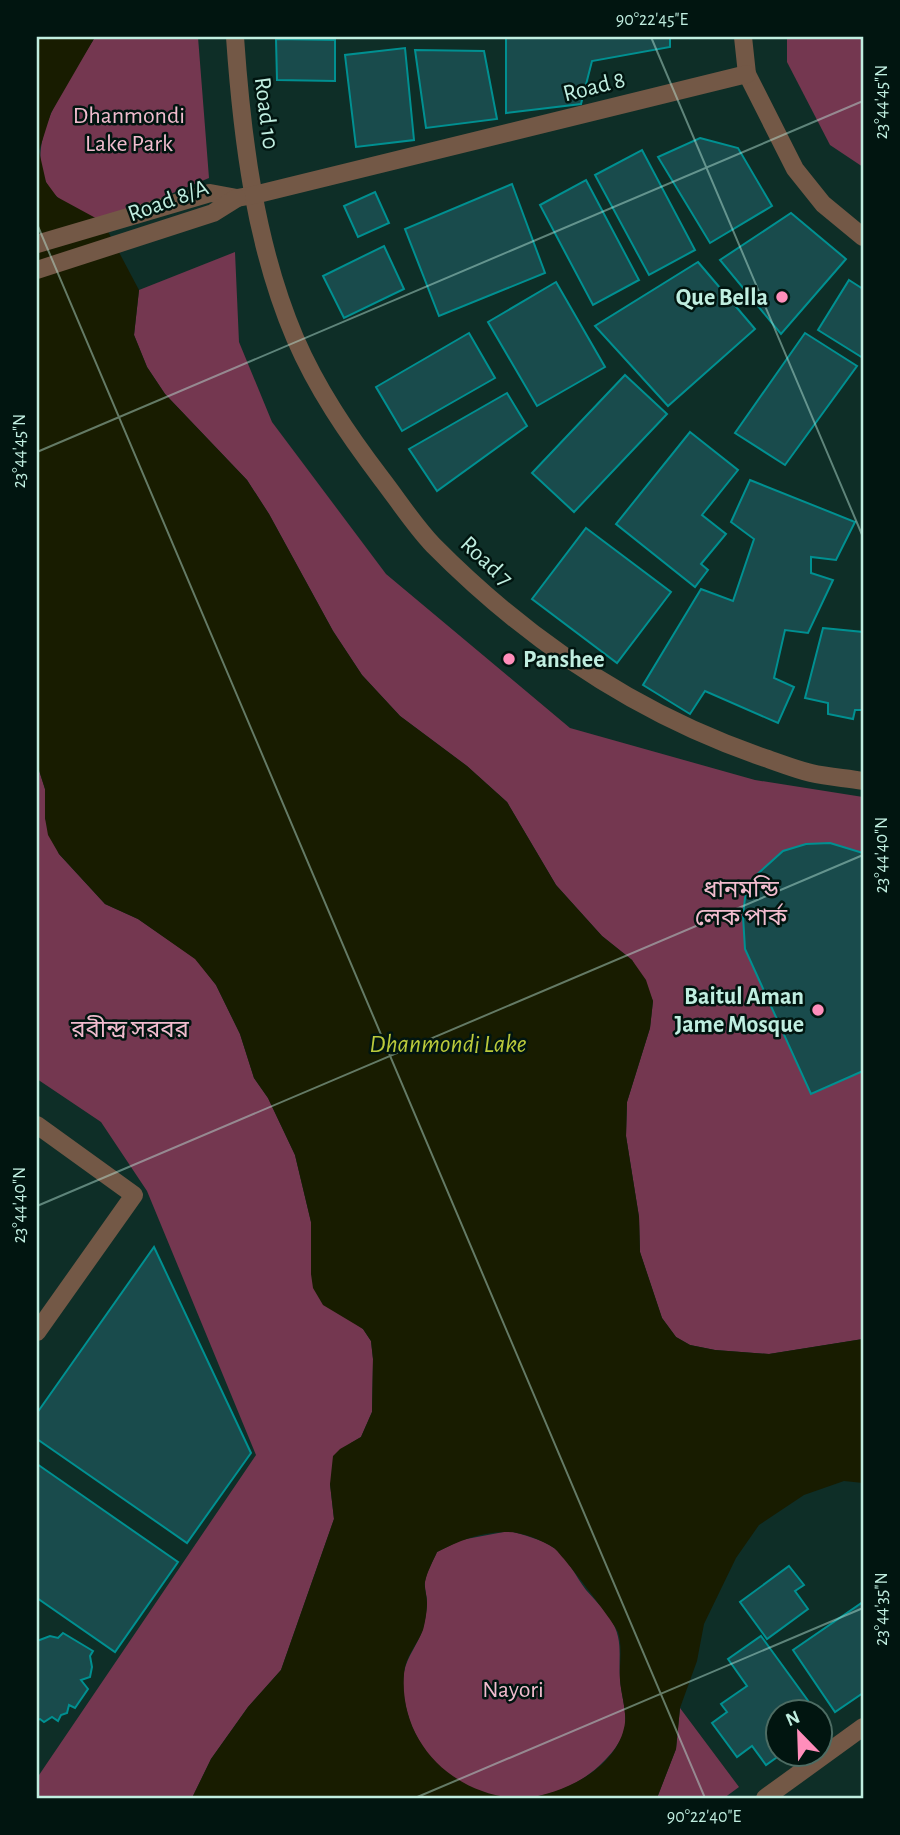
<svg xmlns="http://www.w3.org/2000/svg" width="900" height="1835" viewBox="0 0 900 1835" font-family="'Alegreya Sans','Noto Sans Bengali',sans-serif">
	<rect width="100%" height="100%" fill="#0e2e27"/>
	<g fill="#743750">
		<path d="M95 37H198L209 178 103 222C88 215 67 207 55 195 14 150 71 78 95 37Z"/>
		<polygon points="787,37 863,37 863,167 830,145 787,62"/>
		<polygon points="235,252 239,342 272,422 386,574 570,728 755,780 863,797 863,1339 769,1354 715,1350 690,1345 676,1337 662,1318 640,1252 639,1217 626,1136 627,1102 650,1028 653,1001 632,960 602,936 556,885 507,802 467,766 400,716 362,675 333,631 269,514 247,480 165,394 147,367 134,335 139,290"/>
		<polygon points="37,764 45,789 45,818 59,854 105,904 138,919 196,959 216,985 240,1034 254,1078 268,1098 295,1155 311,1222 311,1274 345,1316 363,1329 371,1341 373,1359 372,1412 361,1437 351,1443 330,1484 334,1519 281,1670 248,1707 211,1759 192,1798 37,1798 37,1778 256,1455 147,1191 101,1122 37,1079"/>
		<path d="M509 1531C524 1535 541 1539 554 1548 567 1557 576 1577 586 1590 594 1599 603 1608 610 1618 624 1640 618 1655 620 1679 621 1694 627 1712 625 1727 623 1741 609 1757 599 1766 539 1820 447 1804 413 1729 406 1712 401 1690 404 1672 407 1656 419 1643 423 1628 425 1621 427 1610 427 1602 427 1595 424 1588 425 1581 427 1571 433 1561 437 1552L461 1540Z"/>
		<polygon points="680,1708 739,1787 724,1798 657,1798 676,1749"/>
	</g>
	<path fill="#181c00" d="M37 37H95L51 113 39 151 46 182 57 197 103 222 139 290 134 335 147 367 165 394 247 480 269 514 333 631 362 675 400 716 467 766 507 802 556 885 602 936 632 960 646 980 653 1001 650 1028 627 1102 626 1136 639 1217 640 1252 662 1318 676 1337 690 1345 715 1350 769 1354 863 1339V1483L844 1481 804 1495 759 1525 736 1558 704 1624 697 1661 680 1708 676 1749 657 1798H525C563 1794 615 1769 624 1728 628 1714 621 1695 620 1680 619 1665 623 1648 618 1632 616 1625 560 1552 554 1548 542 1540 522 1532 508 1532 484 1531 458 1541 437 1552 433 1561 427 1572 425 1582 424 1589 427 1596 427 1603 427 1611 425 1623 423 1630 417 1645 405 1657 404 1674 399 1740 450 1792 513 1798H192L211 1759 248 1707 281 1670 334 1519 330 1484 333 1456 340 1449 361 1437 372 1412 373 1359 371 1341 363 1329 323 1305 313 1288 311 1274V1222L295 1155 268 1098 254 1078 240 1034 216 985 195 959 138 919 105 904 59 854 48 835 45 818V789L37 764Z"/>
	<g fill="#194b4c" stroke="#009091" stroke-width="2">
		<polygon points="506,37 670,37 670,47 592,61 581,104 506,113"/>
		<polygon points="276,39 335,40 335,81 277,80"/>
		<polygon points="405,48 414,140 356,147 345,55"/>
		<polygon points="415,50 484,51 497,119 426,128"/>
		<polygon points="700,138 738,148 772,206 710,243 658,157"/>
		<polygon points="642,150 695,250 649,275 595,175"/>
		<polygon points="586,180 639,280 593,305 540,205"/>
		<polygon points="512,184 545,273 439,316 405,229"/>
		<polygon points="375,192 389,223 358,237 344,206"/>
		<polygon points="791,213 846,259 781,334 720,260"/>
		<polygon points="384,246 404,289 344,318 323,276"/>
		<polygon points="698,262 755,329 668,406 595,326"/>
		<polygon points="849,280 863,289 863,358 818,330"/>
		<polygon points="556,282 605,367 537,406 488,322"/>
		<polygon points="469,333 495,378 402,431 376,387"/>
		<polygon points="805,333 857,366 785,465 735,433"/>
		<polygon points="625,375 667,414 574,512 532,473"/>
		<polygon points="507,393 527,426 437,491 409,449"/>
		<polygon points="690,432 738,470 702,515 726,534 701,564 708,570 695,587 616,524"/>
		<polygon points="750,480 855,522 836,560 811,557 811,573 833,580 808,633 785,630 774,678 794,687 778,723 705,691 690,714 643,685 701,589 733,601 754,539 731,522"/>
		<polygon points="586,528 671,592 617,663 532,599"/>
		<polygon points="823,628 863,632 863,710 855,710 853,719 828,714 828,703 805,698"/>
		<polygon points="830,843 863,853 863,1071 811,1094 745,949 743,916 745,898 752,879 783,851 806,844"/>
		<polygon points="154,1247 251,1453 187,1543 37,1439 37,1413"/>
		<polygon points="37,1464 178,1562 115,1652 37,1598"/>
		<polygon points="789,1566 804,1585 795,1591 808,1609 767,1639 740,1602"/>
		<polygon points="863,1602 863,1693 835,1712 793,1650"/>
		<polygon points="63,1633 93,1651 90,1656 92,1667 90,1677 81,1680 88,1689 75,1708 69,1705 67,1713 61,1715 58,1721 52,1717 44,1722 40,1719 37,1720 37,1641 50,1636 58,1638"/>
		<polygon points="761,1636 817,1713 778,1713 778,1755 780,1755 766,1765 752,1746 737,1757 712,1723 727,1712 721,1704 747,1686 728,1659"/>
	</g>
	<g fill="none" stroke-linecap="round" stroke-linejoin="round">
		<g stroke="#735846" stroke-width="18">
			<path d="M235 37C242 138 255 244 295 338 317 389 347 433 381 478 398 500 414 525 433 545 527 640 638 715 765 758 780 763 795 769 811 773 828 777 846 778 863 781"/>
			<polyline points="743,37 747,74 795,169 823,204 863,237"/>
			<polyline points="37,244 210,193 237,198 254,195 747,74"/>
			<polyline points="37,270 213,213 237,198"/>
			<polyline points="37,1125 134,1195 37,1332"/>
			<polyline points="765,1798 863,1727"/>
		</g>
	</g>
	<path fill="none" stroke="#c0eee0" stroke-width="2" stroke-opacity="0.45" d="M651 37 863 537M37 224 705 1798M37 452 863 101M37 1206 863 855M415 1798 863 1608"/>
	<g fill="#ff8ebb" stroke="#011510" stroke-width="2.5">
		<circle cx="782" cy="297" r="7"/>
		<circle cx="509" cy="659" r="7"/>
		<circle cx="818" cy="1010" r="7"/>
	</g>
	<g text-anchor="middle" stroke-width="5" stroke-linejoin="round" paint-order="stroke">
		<g font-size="24" fill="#c0eee0" stroke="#011510">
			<text transform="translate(594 86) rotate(-14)" y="8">Road 8</text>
			<text transform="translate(267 113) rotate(83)" y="8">Road 10</text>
			<text transform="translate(168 200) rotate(-20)" y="8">Road 8/A</text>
			<text transform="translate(487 561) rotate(43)" y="8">Road 7</text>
		</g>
		<g font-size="24" fill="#f1bcce" stroke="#011510">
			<text x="129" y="123">Dhanmondi<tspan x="129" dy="28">Lake Park</tspan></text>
			<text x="741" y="897">ধানমন্ডি<tspan x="741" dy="28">লেক পার্ক</tspan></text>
			<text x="130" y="1037">রবীন্দ্র সরবর</text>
			<text x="513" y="1697">Nayori</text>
		</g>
		<g font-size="24" font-weight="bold" fill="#c0eee0" stroke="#011510" text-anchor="end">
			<text x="768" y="305">Que Bella</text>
			<text x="523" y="667" text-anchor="start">Panshee</text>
			<text x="804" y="1004">Baitul Aman<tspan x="804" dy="28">Jame Mosque</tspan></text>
		</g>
		<g font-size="26" font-style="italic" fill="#bbca3b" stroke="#011510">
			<text x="448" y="1052">Dhanmondi Lake</text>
		</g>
	</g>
	<rect width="900" height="1835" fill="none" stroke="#011510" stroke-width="77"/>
	<g transform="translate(799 1733) rotate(337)"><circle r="33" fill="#011510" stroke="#4d6c63" stroke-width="2"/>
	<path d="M0-5L12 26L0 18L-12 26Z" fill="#ff8ebb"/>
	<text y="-10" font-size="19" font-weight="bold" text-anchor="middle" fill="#c0eee0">N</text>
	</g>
	<rect x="38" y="38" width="824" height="1759" fill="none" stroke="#c0eee0" stroke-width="2.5"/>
	<g font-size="18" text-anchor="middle" fill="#c0eee0">
		<text x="652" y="25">90°22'45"E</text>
		<text transform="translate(881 102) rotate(-90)" y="6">23°44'45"N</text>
		<text transform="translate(19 451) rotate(-90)" y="6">23°44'45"N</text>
		<text transform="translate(881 855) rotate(-90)" y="6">23°44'40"N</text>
		<text transform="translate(19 1205) rotate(-90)" y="6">23°44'40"N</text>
		<text transform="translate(881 1609) rotate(-90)" y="6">23°44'35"N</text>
		<text x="704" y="1822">90°22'40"E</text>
	</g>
</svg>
